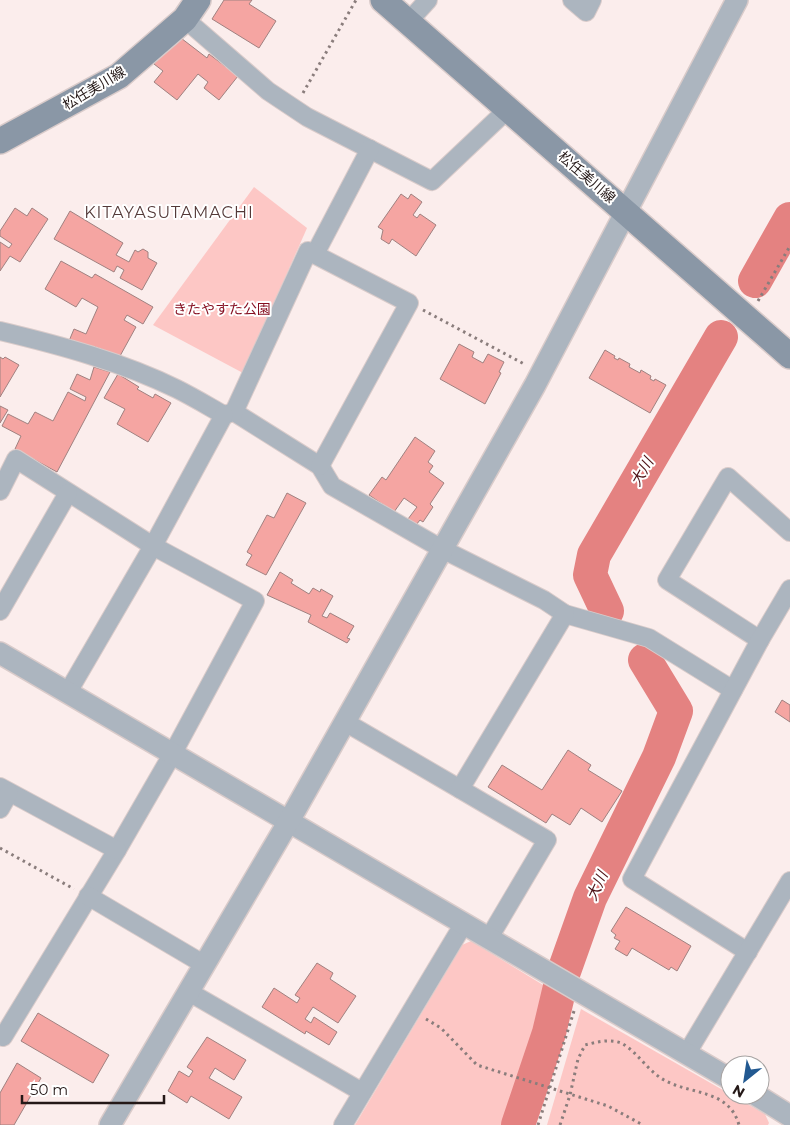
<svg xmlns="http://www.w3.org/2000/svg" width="790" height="1125" viewBox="0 0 790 1125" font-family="Montserrat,'Noto Sans JP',sans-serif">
	<rect width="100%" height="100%" fill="#fbedec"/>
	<g fill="#fdc7c5">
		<polygon points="254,187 307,228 243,373 153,325"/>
		<polygon points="471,941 548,988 508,1125 355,1125 462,945"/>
		<polygon points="581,1009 765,1114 769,1123 768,1125 547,1125"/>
	</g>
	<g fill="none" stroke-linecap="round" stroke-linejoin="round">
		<g stroke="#e48281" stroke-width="34">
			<polyline points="755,281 790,219"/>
			<polyline points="607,611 590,575 594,555 721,337"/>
			<polyline points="518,1125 549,1033 563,974 590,898 659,757 676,711 645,660"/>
		</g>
	</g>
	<g fill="#f5a5a2" stroke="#a08180">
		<polygon points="224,0 252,0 249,4 276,21 259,48 212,19"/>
		<polygon points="177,35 207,58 209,54 238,76 219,100 204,88 208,82 198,74 177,100 154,82 163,71 154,64"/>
		<polygon points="401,194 408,199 411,194 422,202 413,215 417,218 420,214 436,225 416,256 392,239 389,244 381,239 383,230 378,227"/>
		<polygon points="15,208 27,216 32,208 48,219 20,262 10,256 0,271 0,242 9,248 12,244 0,236 0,231"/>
		<polygon points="70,211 123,243 116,255 129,262 135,250 138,252 143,249 148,252 148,258 157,263 142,290 120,278 124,270 119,267 117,266 114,272 54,239"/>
		<polygon points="61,261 92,278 95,274 153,307 143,324 127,315 124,320 136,327 120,356 95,347 94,351 69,341 74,329 86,334 98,307 82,298 76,307 45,289"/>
		<polygon points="459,344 474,352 472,357 483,363 488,354 504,362 499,372 501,373 485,404 440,379"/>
		<polygon points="605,350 615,356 614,358 618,360 619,358 630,364 629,367 640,373 641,370 651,376 650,379 654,381 655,379 666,385 650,413 589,378"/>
		<polygon points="0,357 3,359 5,357 19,365 0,397"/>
		<polygon points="94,367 110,372 57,472 15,449 21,436 2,426 8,414 28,424 35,412 53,421 68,392 85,401 86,397 70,389 77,374 90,380"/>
		<polygon points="118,374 139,387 137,389 153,398 155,394 171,403 148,442 117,424 125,409 104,398"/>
		<polygon points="0,406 8,410 0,423"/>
		<polygon points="415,437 435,451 428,462 433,466 429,472 444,483 430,504 433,507 423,522 420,520 416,525 408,519 417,507 404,498 394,512 369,495 382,477 386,480"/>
		<polygon points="287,493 306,503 266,575 246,565 252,555 247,552 267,515 274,518"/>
		<polygon points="280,572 293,580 291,583 309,594 313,588 320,592 321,589 333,596 322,616 327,618 330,613 354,626 347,638 350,639 347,643 308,622 311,615 267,595"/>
		<polygon points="782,700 790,705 790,722 775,712"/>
		<polygon points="568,750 591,765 588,770 622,791 602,822 581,808 570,825 552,814 546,823 488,787 502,765 542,790"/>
		<polygon points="626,907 691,946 677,971 671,967 669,970 632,948 627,956 615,949 620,941 614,938 616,935 611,931"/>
		<polygon points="317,963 333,973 330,979 356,996 338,1023 313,1007 305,1019 311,1023 314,1017 337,1032 329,1045 306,1031 305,1034 262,1007 274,988 297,1003 300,998 295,995"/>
		<polygon points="38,1013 109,1055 93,1083 21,1041"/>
		<polygon points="207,1037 246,1060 234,1080 215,1068 209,1078 242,1097 229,1119 191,1096 187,1103 168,1091 179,1071 189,1077 193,1071 187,1067"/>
		<polygon points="17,1063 41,1078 14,1125 0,1125 0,1093"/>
	</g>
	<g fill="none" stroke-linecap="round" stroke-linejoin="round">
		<g stroke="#d9cbca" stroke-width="20">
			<g id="minor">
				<polyline points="572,0 586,12 592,0"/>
				<polyline points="185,19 268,91 307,117 432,181 508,109"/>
				<polyline points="408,22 428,0"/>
				<polyline points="315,254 370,149"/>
				<path d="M0 331C59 345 122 362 177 389 193 397 208 406 224 415L234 412 320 466 332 486 442 549 544 600 565 614 649 638 733 690"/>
				<polyline points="234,412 308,251 409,303 320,466"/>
				<polyline points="0,491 16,459 153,546 255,601 173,753 117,850 3,1037 0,1035"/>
				<polyline points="0,611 68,493"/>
				<polyline points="760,640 667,580 728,477 790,532"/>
				<polyline points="68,692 153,546 224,415"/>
				<polyline points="345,722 460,789"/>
				<polyline points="0,787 117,850"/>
				<polyline points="0,809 9,793"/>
				<polyline points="88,896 205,965"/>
				<polyline points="489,938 547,840 460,789 565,614"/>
				<polyline points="748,952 632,879 760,640 790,589"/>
				<polyline points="189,992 362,1092"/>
				<polyline points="687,1053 790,881"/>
				<polyline points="343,1125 463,925"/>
			</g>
		</g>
		<g stroke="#d9cbca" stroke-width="24">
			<g id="tertiary">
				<polyline points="0,653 730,1079"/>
				<polyline points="756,1095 790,1116"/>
				<polyline points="110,1125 289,821 535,385 737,0"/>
			</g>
		</g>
		<g stroke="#d9cbca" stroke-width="28">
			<g id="secondary">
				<polyline points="383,0 790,356"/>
				<polyline points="0,141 119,76 185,19 198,0"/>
			</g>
		</g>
		<g stroke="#8a7d7c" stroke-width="3" stroke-dasharray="2.5 4" stroke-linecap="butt">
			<polyline points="303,93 356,0"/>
			<polyline points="758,301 790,246"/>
			<polyline points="423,310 526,365"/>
			<polyline points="0,848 74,889"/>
			<polyline points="426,1019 441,1028 477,1065 608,1106 643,1125"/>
			<polyline points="538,1125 574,1011"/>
			<path d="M560 1125 570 1095 578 1059 585 1045C597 1042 611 1038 623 1044 638 1053 648 1071 664 1080 691 1095 729 1089 739 1125"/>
		</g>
		<use href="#minor" stroke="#acb5bf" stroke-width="18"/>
		<use href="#tertiary" stroke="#acb5bf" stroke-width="21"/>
		<use href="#secondary" stroke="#8a97a6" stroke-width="25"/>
	</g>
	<g text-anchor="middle" stroke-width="4" stroke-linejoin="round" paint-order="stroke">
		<g font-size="14" fill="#241817" stroke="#fff">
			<text transform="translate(94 88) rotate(-31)" y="5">松任美川線</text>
			<text transform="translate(587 177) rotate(41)" y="5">松任美川線</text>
		</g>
		<g font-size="14" fill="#850d1f" stroke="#fff">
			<text x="222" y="314">きたやすた公園</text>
		</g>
		<g font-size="15" font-style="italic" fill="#4c1014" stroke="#fff">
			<text transform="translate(642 472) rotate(-60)" y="5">大川</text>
			<text transform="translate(597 886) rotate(-65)" y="5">大川</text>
		</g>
		<g font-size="16" letter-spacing="1" fill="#543938" stroke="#fff">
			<text x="169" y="218">KITAYASUTAMACHI</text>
		</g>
	</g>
	<g transform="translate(745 1080) rotate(210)"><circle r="24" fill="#ffffff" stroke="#a7a3a2"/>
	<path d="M0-4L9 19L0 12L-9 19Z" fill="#225991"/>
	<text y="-8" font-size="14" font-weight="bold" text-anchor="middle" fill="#241817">N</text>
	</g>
	<path d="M22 1095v8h142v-8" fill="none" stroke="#241817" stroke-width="2.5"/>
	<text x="30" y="1095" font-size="15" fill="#241817" stroke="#ffffff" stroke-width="4" paint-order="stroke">50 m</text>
</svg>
